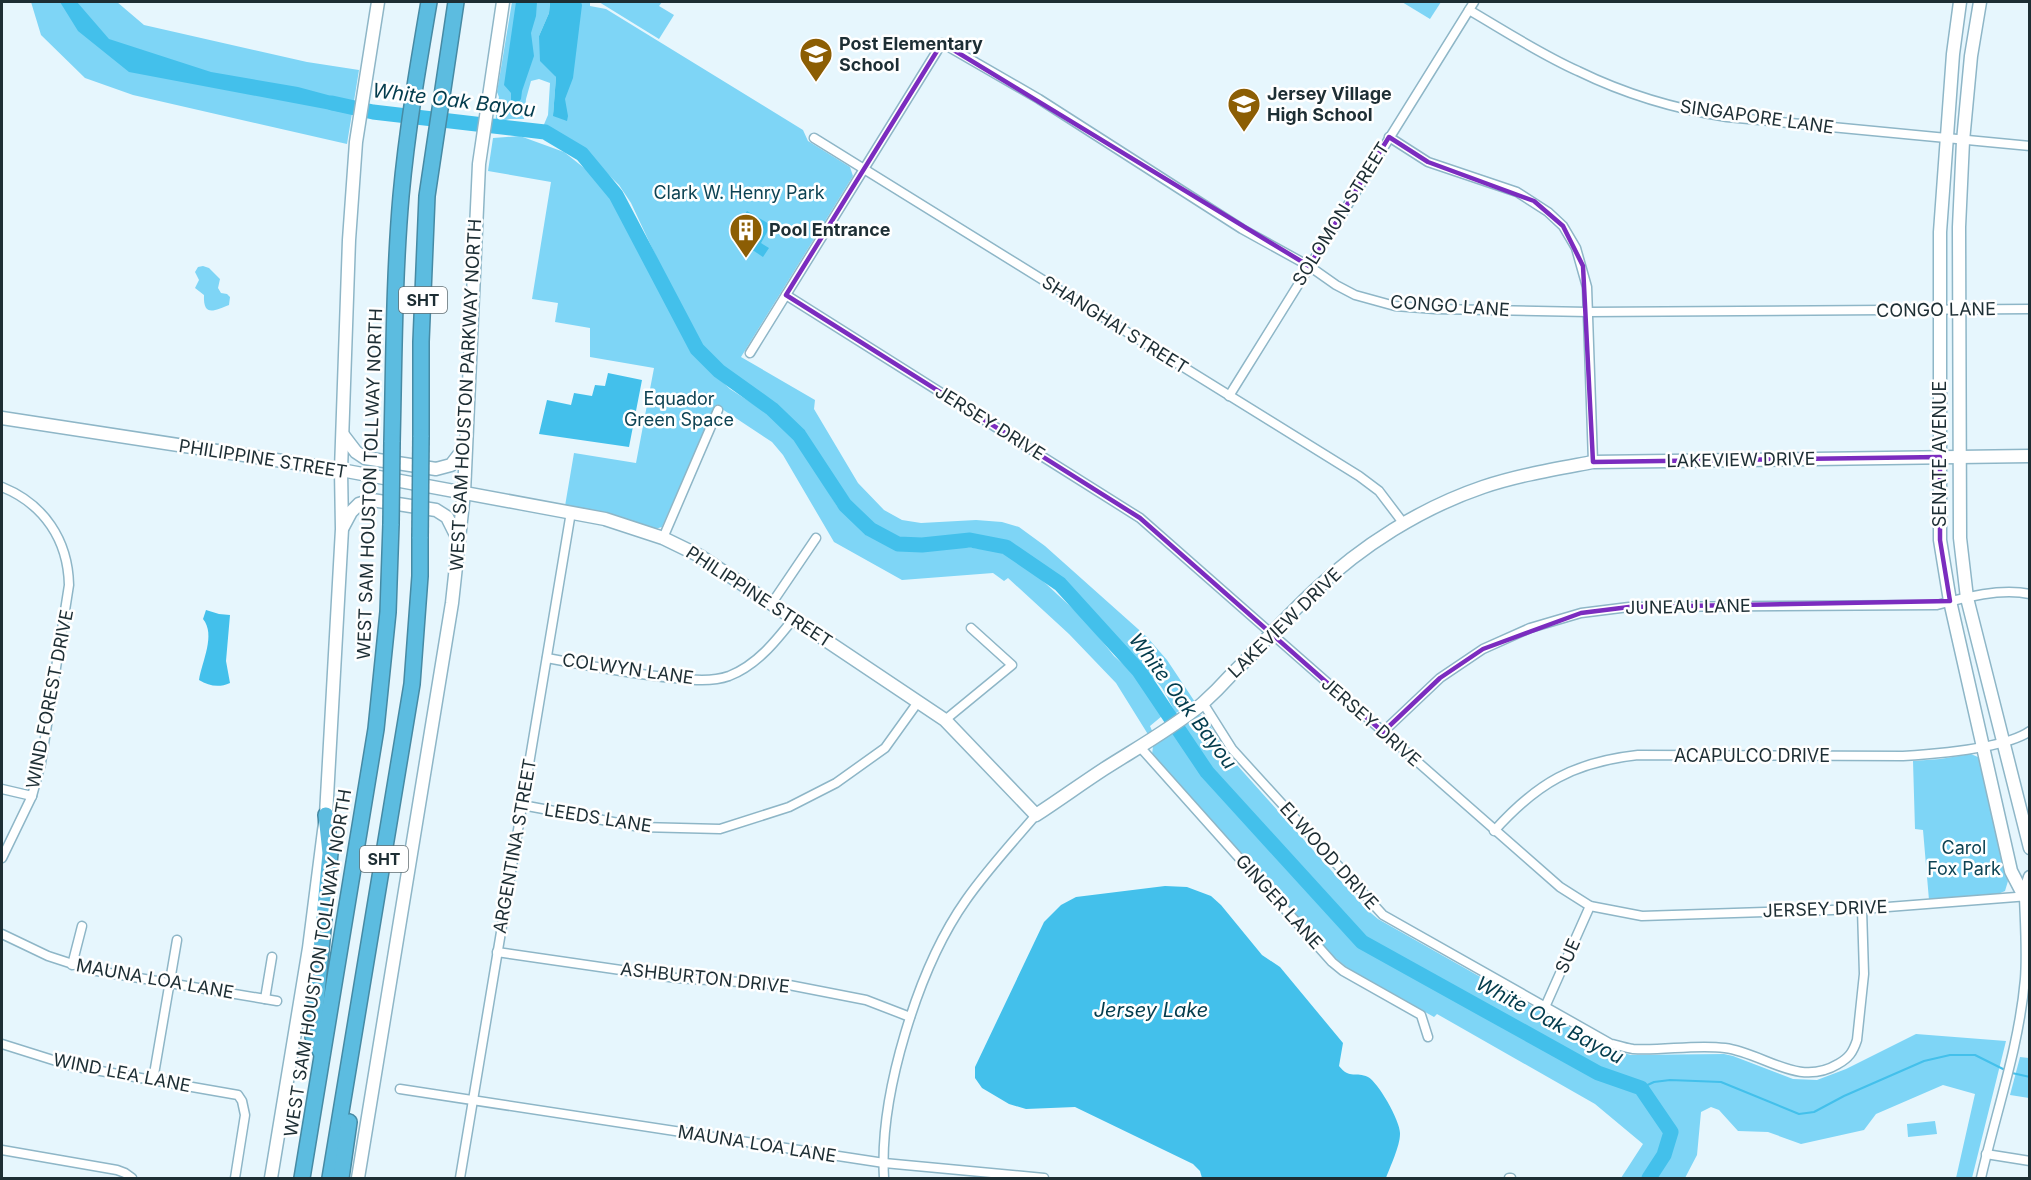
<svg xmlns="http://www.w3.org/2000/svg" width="2031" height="1180" viewBox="0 0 2031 1180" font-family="Inter,sans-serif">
	<rect width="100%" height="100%" fill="#e6f6fd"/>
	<g fill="#7ed5f6">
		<polygon points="31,2 117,2 144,25 307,62 359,70 347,144 133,95 85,78 41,35"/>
		<path d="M512 2H550L549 13 539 36 556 77 553 116 581 2H590V6L606 9 803 130 808 141 850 167 853 176 741 357 815 400 814 409 858 483 884 510 902 520 921 523 976 520 1002 522 1019 527 1045 546 1147 637 1167 660 1195 702 1176 713C1168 701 1162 680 1147 676L1110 631 1075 593 1037 562 1005 541 978 535 959 534 920 541 901 538 877 527 861 515 793 421 778 406 717 364 701 345 683 314 631 203 619 185 582 149 542 129 548 115 550 83 539 79 531 81 526 99 524 119H510L495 123 499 97 497 92Z"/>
		<polygon points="599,2 662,2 659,6 674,15 659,39"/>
		<polygon points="1402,2 1441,2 1430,19"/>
		<polygon points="520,136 564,152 588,171 612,197 628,221 685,337 698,359 730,389 778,420 795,439 837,506 858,524 892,546 908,550 950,546 997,550 1030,569 1086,621 1114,656 1136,676 1162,716 1150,726 1153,733 1149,736 1116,683 1069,634 1008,578 1004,581 993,573 902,580 834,542 783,455 772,442 716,405 662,527 655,529 565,506 574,453 636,463 654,368 590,357 590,328 555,322 558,303 532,299 551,182 488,171 493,138"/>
		<path d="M203 266 209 268 220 279 218 288 221 293 227 294 230 297 229 305C214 311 203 317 204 295L195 288 199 280 195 272 198 267Z"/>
		<polygon points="1200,715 1205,717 1228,755 1365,908 1378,919 1606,1048 1631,1055 1724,1054 1733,1056 1793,1079 1817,1080 1846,1069 1916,1034 2006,1041 1972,1178 1956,1178 1975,1094 1943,1085 1876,1114 1864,1130 1801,1144 1768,1132 1738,1131 1719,1110 1711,1107 1701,1112 1697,1155 1685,1178 1621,1178 1643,1144 1595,1104 1437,1014 1434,1017 1350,970 1333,956 1152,755 1153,746"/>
		<polygon points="1971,754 1980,758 2008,881 2005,891 1998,894 1929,900 1923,830 1915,829 1913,761 1940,759"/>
		<polygon points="2020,1057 2029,1058 2029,1098 2010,1095"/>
		<polygon points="1935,1121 1937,1134 1908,1137 1907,1124"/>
	</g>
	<g fill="#3fbde8">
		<polygon points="516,2 537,2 536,16 531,33 534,56 522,91 521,99 518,103 511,100 511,93 504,85"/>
		<polygon points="550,2 581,2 582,5 573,78 565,99 568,116 567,121 553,116 556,77 540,61 539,36 549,13"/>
	</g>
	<g fill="#43c0eb">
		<polygon points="60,2 77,2 109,39 211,72 298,87 354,102 352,114 129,72 78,31"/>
		<polygon points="747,211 771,225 761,243 769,248 763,257 742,243 751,229 740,222"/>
		<polygon points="608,373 642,380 629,447 539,434 547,400 571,405 574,393 592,396 595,385 605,386"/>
		<path d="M206 610 219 614 230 615 226 661 230 683C219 688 209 686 199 680 202 661 216 635 203 619Z"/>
		<path d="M1165 886 1187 887 1211 896 1221 905 1262 955 1280 967 1343 1043 1339 1066C1350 1080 1356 1071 1368 1077 1378 1082 1401 1122 1400 1134 1400 1146 1390 1167 1386 1178H1202L1200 1171 1193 1164 1075 1107 1026 1109 1009 1104 982 1088 975 1078V1067L1044 922 1061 905 1076 897Z"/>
	</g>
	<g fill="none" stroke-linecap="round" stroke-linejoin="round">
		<g stroke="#43c0eb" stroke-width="2">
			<polyline points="2012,1073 2030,1077"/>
			<polyline points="1641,1088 1654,1082 1670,1080 1721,1082 1799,1114 1814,1112 1844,1096 1924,1061 1950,1055 1975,1055 2007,1071"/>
		</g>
		<polyline stroke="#43c0eb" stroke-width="15" points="332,103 373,112 545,132 582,154 616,195 697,349 719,371 772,409 799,435 845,505 870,529 898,544 922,545 970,540 1006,547 1060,584 1139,671 1207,772 1362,942 1598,1073 1641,1088 1671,1132 1664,1155 1649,1178"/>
		<g stroke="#8eb6c7" stroke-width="11">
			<g id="street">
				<path d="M1469 10C1505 31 1540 54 1578 71 1625 94 1675 109 1727 117L2030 146"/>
				<polyline points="1389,137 1428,162 1517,192 1548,212 1563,226 1576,248 1587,287 1593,462"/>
				<polyline points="814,138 1359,476 1379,491 1404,524"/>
				<polyline points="786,295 1140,518 1560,887 1590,906 1642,916 1862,909 2029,896"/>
				<polyline points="750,353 942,43 1039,99 1242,229 1309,266 1336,285 1355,295 1395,306 1435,309 1588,312 2030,309"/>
				<polyline points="1229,396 1474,2"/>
				<path d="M2 487C44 504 68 540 69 585L41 763 32 796 2 858"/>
				<polyline points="663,538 718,410"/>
				<polyline points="772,603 816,538"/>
				<path d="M547 658C589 666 631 674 674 678 692 680 712 682 729 676 757 665 776 641 794 618"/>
				<path d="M1203 703 1232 749 1383 915 1611 1044C1618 1045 1626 1048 1633 1049 1663 1051 1695 1044 1725 1048 1764 1053 1798 1088 1838 1064 1849 1058 1853 1052 1857 1040L1864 974 1862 909"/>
				<polyline points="945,720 1012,665 971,628"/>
				<path d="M1383 732 1440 678 1483 649 1530 628 1581 613 1629 607 1937 605C1966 597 2000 588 2030 594"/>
				<polyline points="1140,747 1332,962 1343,971 1421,1015 1428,1037"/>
				<polyline points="2,789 32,796"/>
				<polyline points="522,805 640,827 720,829 789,807 836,783 885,748 918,702"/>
				<path d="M1494 831C1537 783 1574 762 1638 755L1903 756C1935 754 2004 749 2030 731"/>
				<polyline points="2,934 48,956 91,970 277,1001"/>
				<polyline points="497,952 676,978 789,985 866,1000 910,1017"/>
				<polyline points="72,965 82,926"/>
				<polyline points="265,999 272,957"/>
				<polyline points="1545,1007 1590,906"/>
				<polyline points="2,1044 72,1066 238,1095 242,1101 245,1115 235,1178"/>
				<polyline points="153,1080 177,940"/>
				<polyline points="400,1089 884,1163 1044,1178"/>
				<polyline points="2,1150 117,1170 125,1173 132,1178"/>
				<polyline points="1986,1154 2030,1161"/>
				<polyline points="460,1178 571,512"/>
				<path d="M884 1178C879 1095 918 968 966 900 987 870 1012 843 1036 815"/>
				<polyline points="1509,1178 1511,1178"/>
				<path d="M1981 1178C1996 1112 2019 1047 2025 979 2027 952 2025 924 2024 896"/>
			</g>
		</g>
		<g stroke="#8eb6c7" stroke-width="15">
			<g id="secondary">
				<polyline points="1960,2 1953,54 1940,232 1940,540 1950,601 2011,871 2024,896"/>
				<polyline points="1980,2 1971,56 1963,141 1959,227 1960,538 1967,598 2030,848"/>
				<path d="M2 418 341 470 605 519 663 538 700 556 945 720 1036 815C1059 800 1081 784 1104 769 1137 748 1171 729 1202 704 1212 695 1222 685 1231 675 1259 648 1285 618 1314 591 1361 546 1421 508 1483 487 1519 475 1556 469 1593 462L2030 456"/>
				<polyline points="343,435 356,452 365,458 436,469 451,465 465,447"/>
				<polyline points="343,527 351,512 359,504 372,500 436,510 447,517 458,539"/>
				<polyline points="2024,896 2030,877"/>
				<polyline points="271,1178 309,948 326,815 342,529 341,470 349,240 356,142 378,2"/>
				<polyline points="358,1178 452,603 464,493 479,164 503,2"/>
			</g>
		</g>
		<g stroke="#468aa4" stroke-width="18">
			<g id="highway">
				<polyline points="421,437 421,342 427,196 456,2"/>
				<path d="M392 442C394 360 394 277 401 196 407 130 418 66 429 2"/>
				<polyline points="322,1054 313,1037 330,853 326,815"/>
				<polyline points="302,1178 376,729 388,612 391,524"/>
				<polyline points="330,1178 412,684 420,576 420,537"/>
				<polyline points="341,1178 349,1122"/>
			</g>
		</g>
		<use href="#street" stroke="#fff" stroke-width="8"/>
		<use href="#secondary" stroke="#fff" stroke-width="12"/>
		<use href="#highway" stroke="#5cbce0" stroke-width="15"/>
		<g stroke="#468aa4" stroke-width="18" stroke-linecap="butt">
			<g id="highway-bridge">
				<polyline points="391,524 392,442"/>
				<polyline points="420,537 421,437"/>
			</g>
		</g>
		<use href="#highway-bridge" stroke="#5cbce0" stroke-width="15"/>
	</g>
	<path fill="none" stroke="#7b2cbf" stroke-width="4.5" stroke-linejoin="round" d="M942 43 1309 266 1389 137 1428 162 1534 201 1563 226 1583 266 1593 462 1940 457V540L1950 601 1629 607 1581 613 1483 649 1440 678 1383 732 1140 518 786 295Z"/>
	<defs>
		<g id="school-pin" transform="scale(1.725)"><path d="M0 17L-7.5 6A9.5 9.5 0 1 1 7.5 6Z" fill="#8c5e04" stroke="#fff"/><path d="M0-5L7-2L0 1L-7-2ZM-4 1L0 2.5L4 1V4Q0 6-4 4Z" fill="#fff"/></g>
		<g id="building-pin" transform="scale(1.725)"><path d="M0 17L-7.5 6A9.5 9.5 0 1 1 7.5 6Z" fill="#8c5e04" stroke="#fff"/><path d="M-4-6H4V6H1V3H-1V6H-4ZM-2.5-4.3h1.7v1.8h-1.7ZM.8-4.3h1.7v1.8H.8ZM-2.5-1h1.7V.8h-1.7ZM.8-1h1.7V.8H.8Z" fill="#fff"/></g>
	</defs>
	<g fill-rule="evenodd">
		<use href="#school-pin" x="816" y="54"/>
		<use href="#school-pin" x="1244" y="104"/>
		<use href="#building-pin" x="746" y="230"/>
	</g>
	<g text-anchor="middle" stroke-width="5" stroke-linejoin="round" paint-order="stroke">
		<g fill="#fff" stroke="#616d71" stroke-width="1.5">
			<rect x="399" y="287" width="48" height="26" rx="4.5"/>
			<rect x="360" y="846" width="48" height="26" rx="4.5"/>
		</g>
		<g font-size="16" font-weight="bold" fill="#1d2e34">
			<text x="423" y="306">SHT</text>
			<text x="384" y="865">SHT</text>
		</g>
		<g font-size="18" font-weight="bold" fill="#1d2e34" stroke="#fff" text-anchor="start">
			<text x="839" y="50">Post Elementary<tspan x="839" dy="21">School</tspan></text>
			<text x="1267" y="100">Jersey Village<tspan x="1267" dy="21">High School</tspan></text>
			<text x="769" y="236">Pool Entrance</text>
		</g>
		<g font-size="18" fill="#1d2e34" stroke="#fff">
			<text transform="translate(1757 117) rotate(8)" y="6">SINGAPORE LANE</text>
			<text transform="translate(1341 214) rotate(-58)" y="6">SOLOMON STREET</text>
			<text transform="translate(1450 306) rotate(4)" y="6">CONGO LANE</text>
			<text transform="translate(1936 310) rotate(-1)" y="6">CONGO LANE</text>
			<text transform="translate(1115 325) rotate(32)" y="6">SHANGHAI STREET</text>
			<text transform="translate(466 395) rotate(-87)" y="6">WEST SAM HOUSTON PARKWAY NORTH</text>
			<text transform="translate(990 423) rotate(32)" y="6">JERSEY DRIVE</text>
			<text transform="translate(1940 454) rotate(-90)" y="6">SENATE AVENUE</text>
			<text transform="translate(263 459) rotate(9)" y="6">PHILIPPINE STREET</text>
			<text transform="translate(1741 460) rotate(-1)" y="6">LAKEVIEW DRIVE</text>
			<text transform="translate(370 484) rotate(-88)" y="6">WEST SAM HOUSTON TOLLWAY NORTH</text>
			<text transform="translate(759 597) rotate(33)" y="6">PHILIPPINE STREET</text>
			<text transform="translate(1688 607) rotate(-1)" y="6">JUNEAU LANE</text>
			<text transform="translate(1285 623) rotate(-44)" y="6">LAKEVIEW DRIVE</text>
			<text transform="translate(628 669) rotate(8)" y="6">COLWYN LANE</text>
			<text transform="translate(50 699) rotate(-79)" y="6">WIND FOREST DRIVE</text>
			<text transform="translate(1371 722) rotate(41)" y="6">JERSEY DRIVE</text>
			<text x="1752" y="762">ACAPULCO DRIVE</text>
			<text transform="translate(598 818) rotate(9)" y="6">LEEDS LANE</text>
			<text transform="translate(515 846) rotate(-80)" y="6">ARGENTINA STREET</text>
			<text transform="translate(1329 856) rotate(48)" y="6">ELWOOD DRIVE</text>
			<text transform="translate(1279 902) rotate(48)" y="6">GINGER LANE</text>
			<text transform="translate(1825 909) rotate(-2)" y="6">JERSEY DRIVE</text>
			<text transform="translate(1568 956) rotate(-66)" y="6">SUE</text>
			<text transform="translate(318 963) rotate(-81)" y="6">WEST SAM HOUSTON TOLLWAY NORTH</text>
			<text transform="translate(705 978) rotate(6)" y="6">ASHBURTON DRIVE</text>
			<text transform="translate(155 979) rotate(10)" y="6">MAUNA LOA LANE</text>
			<text transform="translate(122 1073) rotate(11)" y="6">WIND LEA LANE</text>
			<text transform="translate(757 1144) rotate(9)" y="6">MAUNA LOA LANE</text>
		</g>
		<g font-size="18" fill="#0d4354" stroke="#fff">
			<text x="739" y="199">Clark W. Henry Park</text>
			<text x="679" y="405">Equador<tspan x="679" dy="21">Green Space</tspan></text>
			<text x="1964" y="854">Carol<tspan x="1964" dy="21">Fox Park</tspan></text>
		</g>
		<g font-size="20" font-style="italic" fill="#033c4d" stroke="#fff">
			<text transform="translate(454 100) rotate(7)" y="7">White Oak Bayou</text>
			<text transform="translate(1183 701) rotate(53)" y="7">White Oak Bayou</text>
			<text x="1151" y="1017">Jersey Lake</text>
			<text transform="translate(1550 1020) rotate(28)" y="7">White Oak Bayou</text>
		</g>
	</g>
	<rect width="2031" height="1180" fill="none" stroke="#1d2e34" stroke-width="6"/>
</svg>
